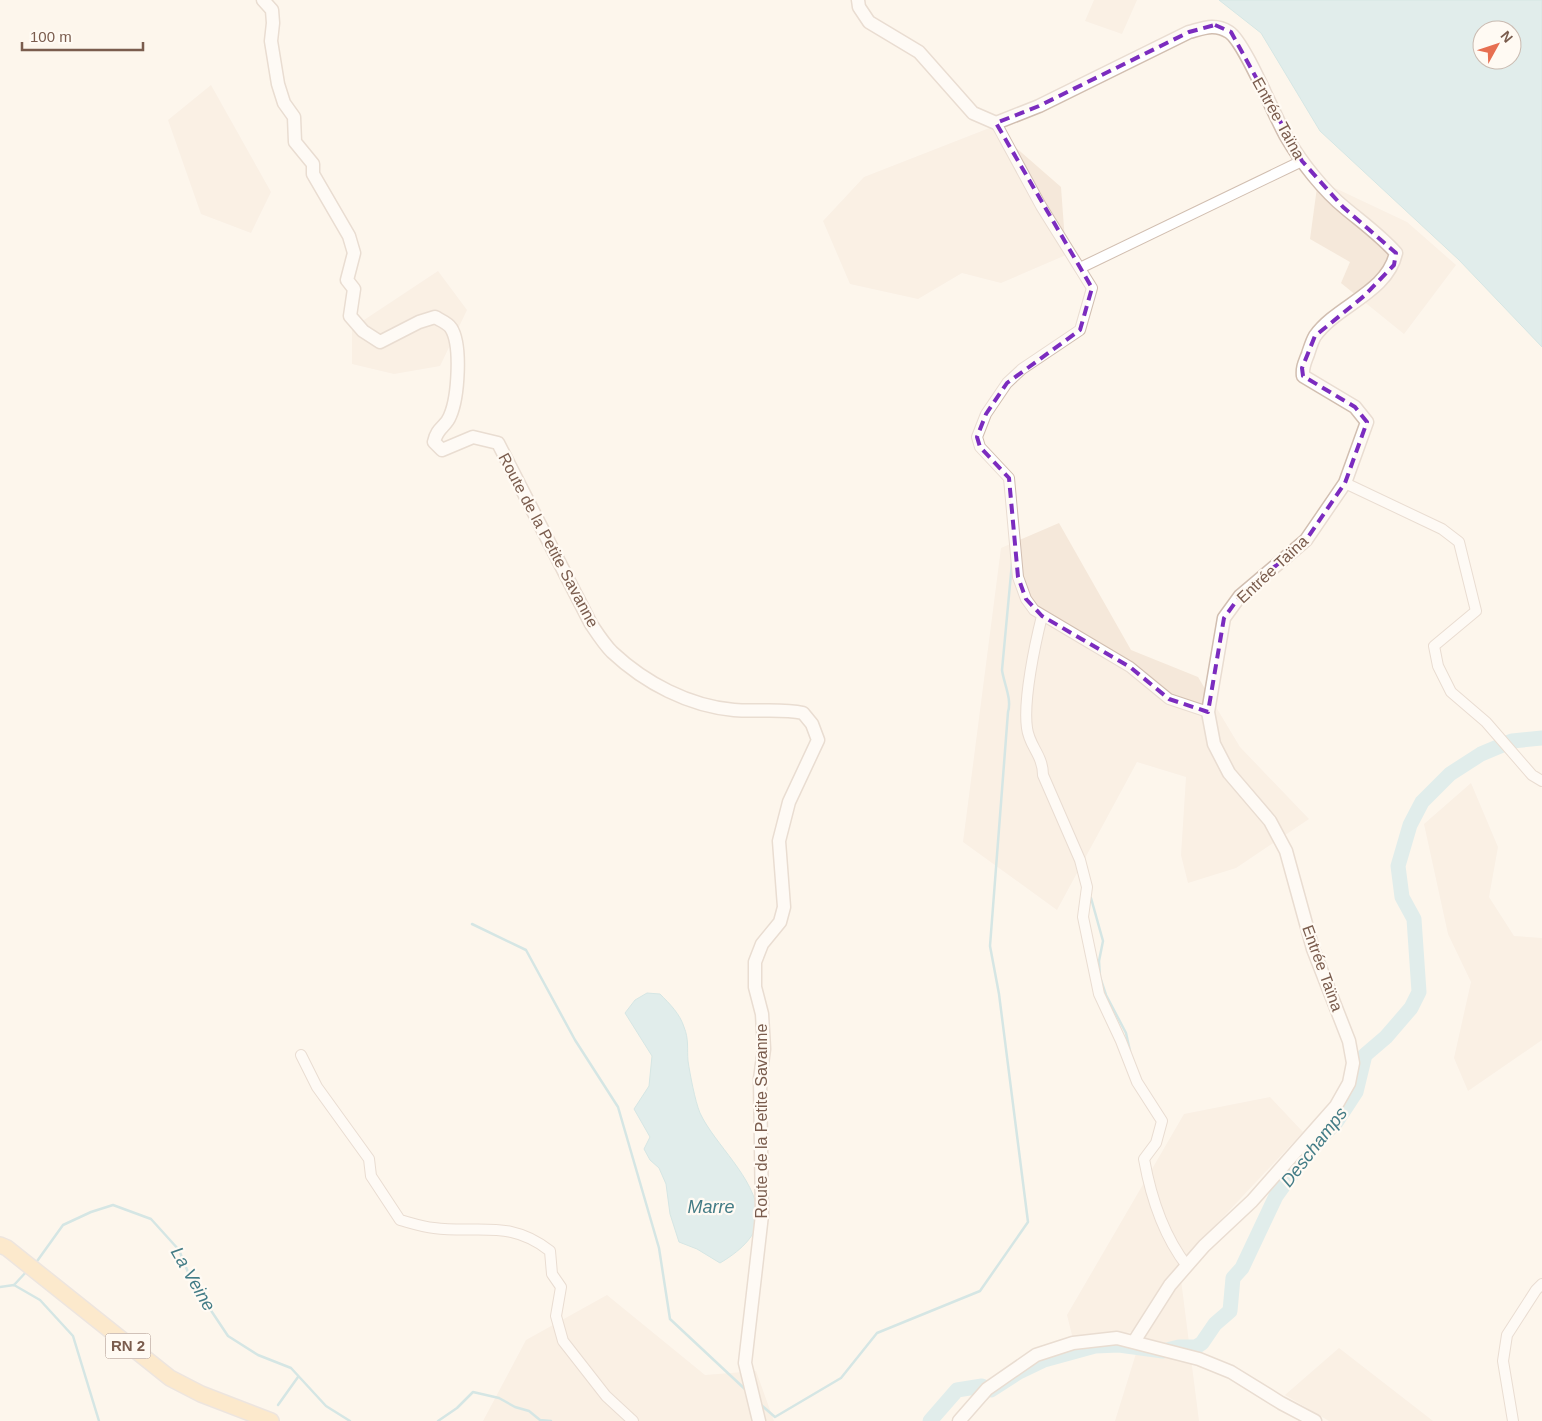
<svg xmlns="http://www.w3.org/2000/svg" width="1542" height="1421" viewBox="0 0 1542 1421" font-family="Arial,sans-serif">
	<rect width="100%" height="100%" fill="#fdf6ec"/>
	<g fill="#f5e8da">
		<polygon points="1094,0 1137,0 1122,34 1085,21"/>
		<polygon points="211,85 271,192 251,233 201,214 168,120"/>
		<polygon points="992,127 1061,187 1066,255 1001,283 962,273 918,299 850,284 823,221 864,177"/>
		<polygon points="1318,180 1407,222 1456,265 1404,334 1341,283 1350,262 1310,239"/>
		<polygon points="438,271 467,310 440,366 394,374 352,364 352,328"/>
		<polygon points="1059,523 1131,650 1198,677 1240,747 1309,819 1236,868 1188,883 1181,855 1186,777 1137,762 1057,910 963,842 1001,548"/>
		<polygon points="1471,783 1498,847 1489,897 1514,936 1542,938 1542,1040 1468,1091 1454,1058 1471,982 1448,934 1424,824"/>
		<polygon points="1270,1097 1303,1132 1179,1264 1199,1421 1115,1421 1143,1331 1073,1339 1067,1315 1184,1114"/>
		<polygon points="607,1295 705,1375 756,1371 774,1421 483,1421 526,1340"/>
		<polygon points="1339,1348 1433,1421 1329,1421 1285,1395"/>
	</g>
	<g fill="#bfe3e8" stroke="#a5d3da" fill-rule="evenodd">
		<path d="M1219 0H1542V347L1459 260 1320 131 1261 33ZM1482 30H1512V60H1482Z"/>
		<path d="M647 993 660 994C670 1004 680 1014 684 1027 689 1039 687 1049 688 1061 690 1074 695 1101 700 1113 715 1145 755 1177 758 1215 759 1236 737 1253 720 1263L697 1249 679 1242 670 1214 666 1184 659 1168 650 1160 644 1149 650 1137 634 1109 649 1086 652 1056 625 1013 635 1000Z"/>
	</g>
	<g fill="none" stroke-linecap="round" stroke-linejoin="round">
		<g stroke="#a5d3da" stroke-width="2.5">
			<polyline points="1091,898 1103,941 1099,961 1100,977 1106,995 1126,1033 1130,1051"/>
			<polyline points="472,924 526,950 575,1040 618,1107 659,1248 670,1319 747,1391"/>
			<polyline points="35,1264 63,1225 91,1212 113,1205 151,1219 179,1250 192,1282 228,1336 258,1355 291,1368 326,1406 350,1421"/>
			<polyline points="14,1285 27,1271"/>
			<polyline points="0,1287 14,1285 40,1300 73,1336 99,1421"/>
			<polyline points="986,1399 994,1391"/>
			<path d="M760 1404 775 1417 841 1378 877 1333 980 1291 1028 1222 999 994 990 946 1008 712C1012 699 1004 684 1002 670L1012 563"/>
			<polyline points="278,1405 298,1377"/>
			<polyline points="438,1421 457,1408 473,1392 499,1398 515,1407 529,1411 540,1420 551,1421"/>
		</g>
		<polyline stroke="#bfe3e8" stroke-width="15" points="930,1421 957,1390 982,1386 991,1390 1019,1372 1044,1360 1095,1346 1119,1345 1163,1351 1179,1347 1196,1347 1202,1343 1215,1324 1230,1311 1233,1278 1242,1268 1276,1196 1310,1149 1337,1121 1356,1092 1365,1055 1386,1037 1411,1008 1419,992 1414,919 1402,897 1398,866 1410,825 1422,802 1450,774 1481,754 1512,741 1542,738"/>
		<g stroke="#d1beb0" stroke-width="12">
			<g id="minor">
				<polyline points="996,123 1041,206 1092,288 1080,330 1022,369 1007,383 986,414 977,437 980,447 1009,478 1018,577 1026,599 1034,610 1130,667 1169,699 1208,712"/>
				<polyline points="1080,268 1302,161"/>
				<polyline points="1345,483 1442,529 1459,542 1476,611 1434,646 1438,666 1451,692 1486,722 1532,775 1542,781"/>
				<path d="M1042 616C1035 644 1023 700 1027 728 1029 746 1043 755 1043 775L1080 860 1087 887 1083 917 1099 994 1121 1041 1137 1082 1162 1121 1156 1143 1144 1159C1151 1198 1163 1235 1187 1266"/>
				<path d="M301 1055 317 1087 369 1159 371 1176 400 1220C411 1223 423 1227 434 1228 479 1234 510 1219 550 1251L552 1274 561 1287 556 1316 563 1341 606 1396 633 1421"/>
				<polyline points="1513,1421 1503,1361 1507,1335 1536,1290 1542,1284"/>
			</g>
		</g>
		<g stroke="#d1beb0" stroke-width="15">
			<g id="tertiary">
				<path d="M263 0 272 10 273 23 271 41 278 84 284 103 294 117 295 142 313 164V174L349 236 354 253 347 280 354 289 350 316 363 331 380 342 419 322 435 317C440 320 448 323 451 328 462 345 458 398 450 416 446 427 437 427 434 442L442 450 473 437 498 443 591 624C597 633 604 644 612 652 645 683 689 706 734 710 757 712 781 708 803 713L812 724 818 740 789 802 779 841 784 907 780 922 762 944 755 962V987L762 1014 764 1049 760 1079 762 1215 745 1363 759 1421"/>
				<path d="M858 0 859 7 869 22 919 52 973 113 996 123 1039 106 1189 32C1204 28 1215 23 1229 32 1245 42 1275 118 1287 138 1301 162 1324 191 1345 208 1363 223 1381 236 1396 253 1387 293 1337 305 1315 336 1312 341 1310 348 1308 354 1305 362 1302 367 1303 376L1355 407 1367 422 1345 483 1306 540 1240 596 1224 618 1208 712 1214 744 1229 773 1270 821 1286 851 1313 949 1349 1041 1353 1063 1349 1083 1336 1106 1252 1201 1204 1246 1170 1285 1135 1340"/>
				<polyline points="959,1421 987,1389 1036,1355 1073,1343 1117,1338 1199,1359 1231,1372 1281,1403 1315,1421"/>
			</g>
		</g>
		<g stroke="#dad1cd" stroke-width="18">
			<polyline id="primary" points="0,1245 7,1248 170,1378 201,1394 271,1421"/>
		</g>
		<use href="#minor" stroke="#fff" stroke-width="10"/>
		<use href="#tertiary" stroke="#fff" stroke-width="12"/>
		<use href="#primary" stroke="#fbd9a5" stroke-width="15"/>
	</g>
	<path d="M0 0H1542V1421H0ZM1215 25 1231 32 1302 161 1343 207 1396 253 1394 265 1364 296 1315 336 1302 368 1303 376 1355 407 1367 422 1345 483 1306 540 1240 596 1224 618 1208 712 1169 699 1130 667 1042 616 1026 599 1018 577 1009 478 980 447 977 437 986 414 1007 383 1080 330 1092 288 996 123 1039 106 1189 32Z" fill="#fdf6ec" fill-opacity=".55" fill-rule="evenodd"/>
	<path fill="none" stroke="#7b2cbf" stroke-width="4" stroke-dasharray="10 6" stroke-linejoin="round" d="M1215 25 1231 32 1302 161 1343 207 1396 253 1394 265 1364 296 1315 336 1302 368 1303 376 1355 407 1367 422 1345 483 1306 540 1240 596 1224 618 1208 712 1169 699 1130 667 1042 616 1026 599 1018 577 1009 478 980 447 977 437 986 414 1007 383 1080 330 1092 288 996 123 1039 106 1189 32Z"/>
	<g text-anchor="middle" stroke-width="4.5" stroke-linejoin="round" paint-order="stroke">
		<rect fill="#fffaf3" stroke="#a28b7f" stroke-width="1" x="105.5" y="1333.5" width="45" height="25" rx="4"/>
		<g font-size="15" font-weight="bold" fill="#7a5c4d">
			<text x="128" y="1351">RN 2</text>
		</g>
		<g font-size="16" fill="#7a5c4d" stroke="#fffaf3">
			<text transform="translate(1279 118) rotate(61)" y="6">Entrée Taïna</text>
			<text transform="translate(549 540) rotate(62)" y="6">Route de la Petite Savanne</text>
			<text transform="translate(1272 569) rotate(-43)" y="6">Entrée Taïna</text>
			<text transform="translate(1323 968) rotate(70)" y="6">Entrée Taïna</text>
			<text transform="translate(761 1121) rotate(-90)" y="6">Route de la Petite Savanne</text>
		</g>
		<g font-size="18" font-style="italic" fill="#437c86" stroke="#fffaf3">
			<text transform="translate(1314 1147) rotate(-52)" y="6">Deschamps</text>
			<text x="711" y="1213">Marre</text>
			<text transform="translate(193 1279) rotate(60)" y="6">La Veine</text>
		</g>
	</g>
	<g transform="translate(1497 45) rotate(50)"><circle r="24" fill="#fffaf3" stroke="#cabbb1"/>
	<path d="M0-4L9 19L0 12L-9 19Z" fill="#e76f51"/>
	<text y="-8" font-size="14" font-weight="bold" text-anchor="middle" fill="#7a5c4d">N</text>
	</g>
	<path d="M22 42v8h121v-8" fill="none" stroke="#7a5c4d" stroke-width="2.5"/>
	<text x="30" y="42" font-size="15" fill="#7a5c4d" stroke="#fffaf3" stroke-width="4" paint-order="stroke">100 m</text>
</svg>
